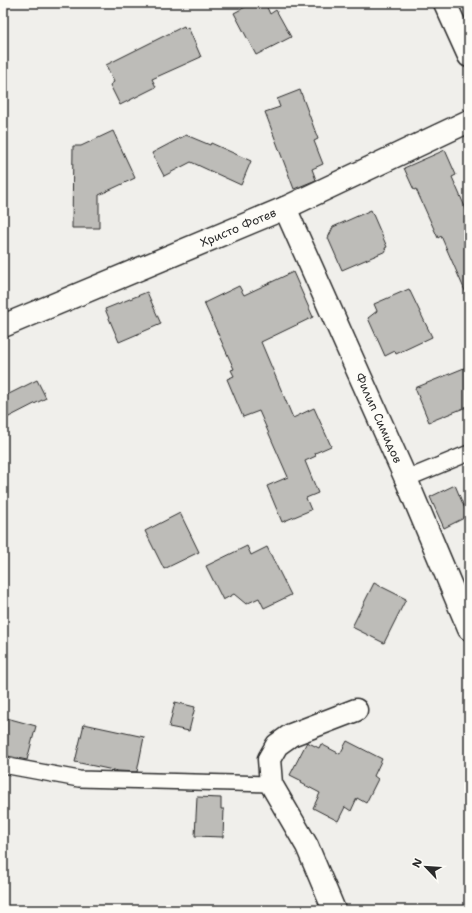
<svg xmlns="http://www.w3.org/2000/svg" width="472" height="913" viewBox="0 0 472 913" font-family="'Shantell Sans',sans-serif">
	<rect width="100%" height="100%" fill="#f0efeb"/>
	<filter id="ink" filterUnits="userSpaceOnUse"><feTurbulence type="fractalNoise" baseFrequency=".025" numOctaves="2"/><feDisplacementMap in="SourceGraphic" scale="8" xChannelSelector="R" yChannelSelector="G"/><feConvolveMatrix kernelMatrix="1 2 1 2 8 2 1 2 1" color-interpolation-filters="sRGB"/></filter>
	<g filter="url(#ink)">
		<g fill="#bdbcb8" stroke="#2b2b2b">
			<polygon points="253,3 265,3 270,14 276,10 291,37 256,55 234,13"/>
			<polygon points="184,26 185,29 188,27 201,57 152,79 156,87 120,105 110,85 114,82 106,65"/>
			<polygon points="300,90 318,139 314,141 323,164 312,169 316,180 294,189 265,112 280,107 277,99"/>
			<polygon points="113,131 135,178 99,195 99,228 72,228 73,146 81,146"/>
			<polygon points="186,135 210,145 211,143 251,161 241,185 191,162 164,176 152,153"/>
			<polygon points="445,150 456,175 452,177 469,216 469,300 441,236 438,238 416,189 414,190 404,168"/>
			<polygon points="371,210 387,247 385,248 386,251 342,270 328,238 333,227"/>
			<polygon points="293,272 313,317 261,342 293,418 314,408 331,446 315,453 316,456 305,461 318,493 306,498 311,510 282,522 267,486 288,477 259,411 243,417 227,379 234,376 231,370 234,369 204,303 239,286 244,295"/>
			<polygon points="409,289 432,337 396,354 395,351 385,356 368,318 377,311 374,304"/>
			<polygon points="147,292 161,324 119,342 105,309"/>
			<polygon points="469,366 469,406 429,422 415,388"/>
			<polygon points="37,380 46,398 3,420 3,397"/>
			<polygon points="455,485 468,516 444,528 430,497"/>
			<polygon points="180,513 199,552 164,569 145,531"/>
			<polygon points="247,546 251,555 267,547 291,595 264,608 259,598 246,604 234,594 223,600 206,566"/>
			<polygon points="374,583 406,599 384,643 352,627"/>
			<polygon points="175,702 195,707 189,731 169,727"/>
			<polygon points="3,717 36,726 27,760 3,755"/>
			<polygon points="84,724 144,737 137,772 118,771 75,762"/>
			<polygon points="347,741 382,759 374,776 378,779 366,803 357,798 351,811 345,807 338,821 313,808 320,793 301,783 302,781 290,775 307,742 319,748 321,744 340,754"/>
			<polygon points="197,797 221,798 221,809 224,809 223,837 195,836"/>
		</g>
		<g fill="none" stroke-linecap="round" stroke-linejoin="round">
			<g stroke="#2b2b2b" stroke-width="18">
				<g id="lane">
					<polyline points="406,479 469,453"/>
					<polyline points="3,765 79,779 271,784"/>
				</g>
			</g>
			<g stroke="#2b2b2b" stroke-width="25">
				<g id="street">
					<polyline points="445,3 469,56"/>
					<path id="s1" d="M285 208 406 479 469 629"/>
					<path id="s2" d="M3 326 285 208 469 121"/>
					<polyline points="334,910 307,846 271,784 269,759 277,745 291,735 356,710"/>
				</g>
			</g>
			<use href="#lane" stroke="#fdfcf7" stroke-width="15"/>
			<use href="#street" stroke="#fdfcf7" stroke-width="22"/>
		</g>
	</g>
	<g text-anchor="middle" stroke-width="4" stroke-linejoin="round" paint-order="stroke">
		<g font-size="12" fill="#2b2b2b" stroke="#fdfcf7">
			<text dy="4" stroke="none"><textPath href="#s2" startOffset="255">Христо Фотев</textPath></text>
			<text dy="4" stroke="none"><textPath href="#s1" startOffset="230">Филип Симидов</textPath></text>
		</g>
	</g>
	<rect width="472" height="913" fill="none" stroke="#fdfcf7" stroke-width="16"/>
	<rect x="8" y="8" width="456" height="897" fill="none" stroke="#2b2b2b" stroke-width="1.5" filter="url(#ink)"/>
	<g transform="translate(426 867) rotate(295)" stroke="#fdfcf7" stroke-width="3" paint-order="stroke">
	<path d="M0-3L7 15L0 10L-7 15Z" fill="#2b2b2b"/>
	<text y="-6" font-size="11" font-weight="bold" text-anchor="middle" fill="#2b2b2b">N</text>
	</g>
</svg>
